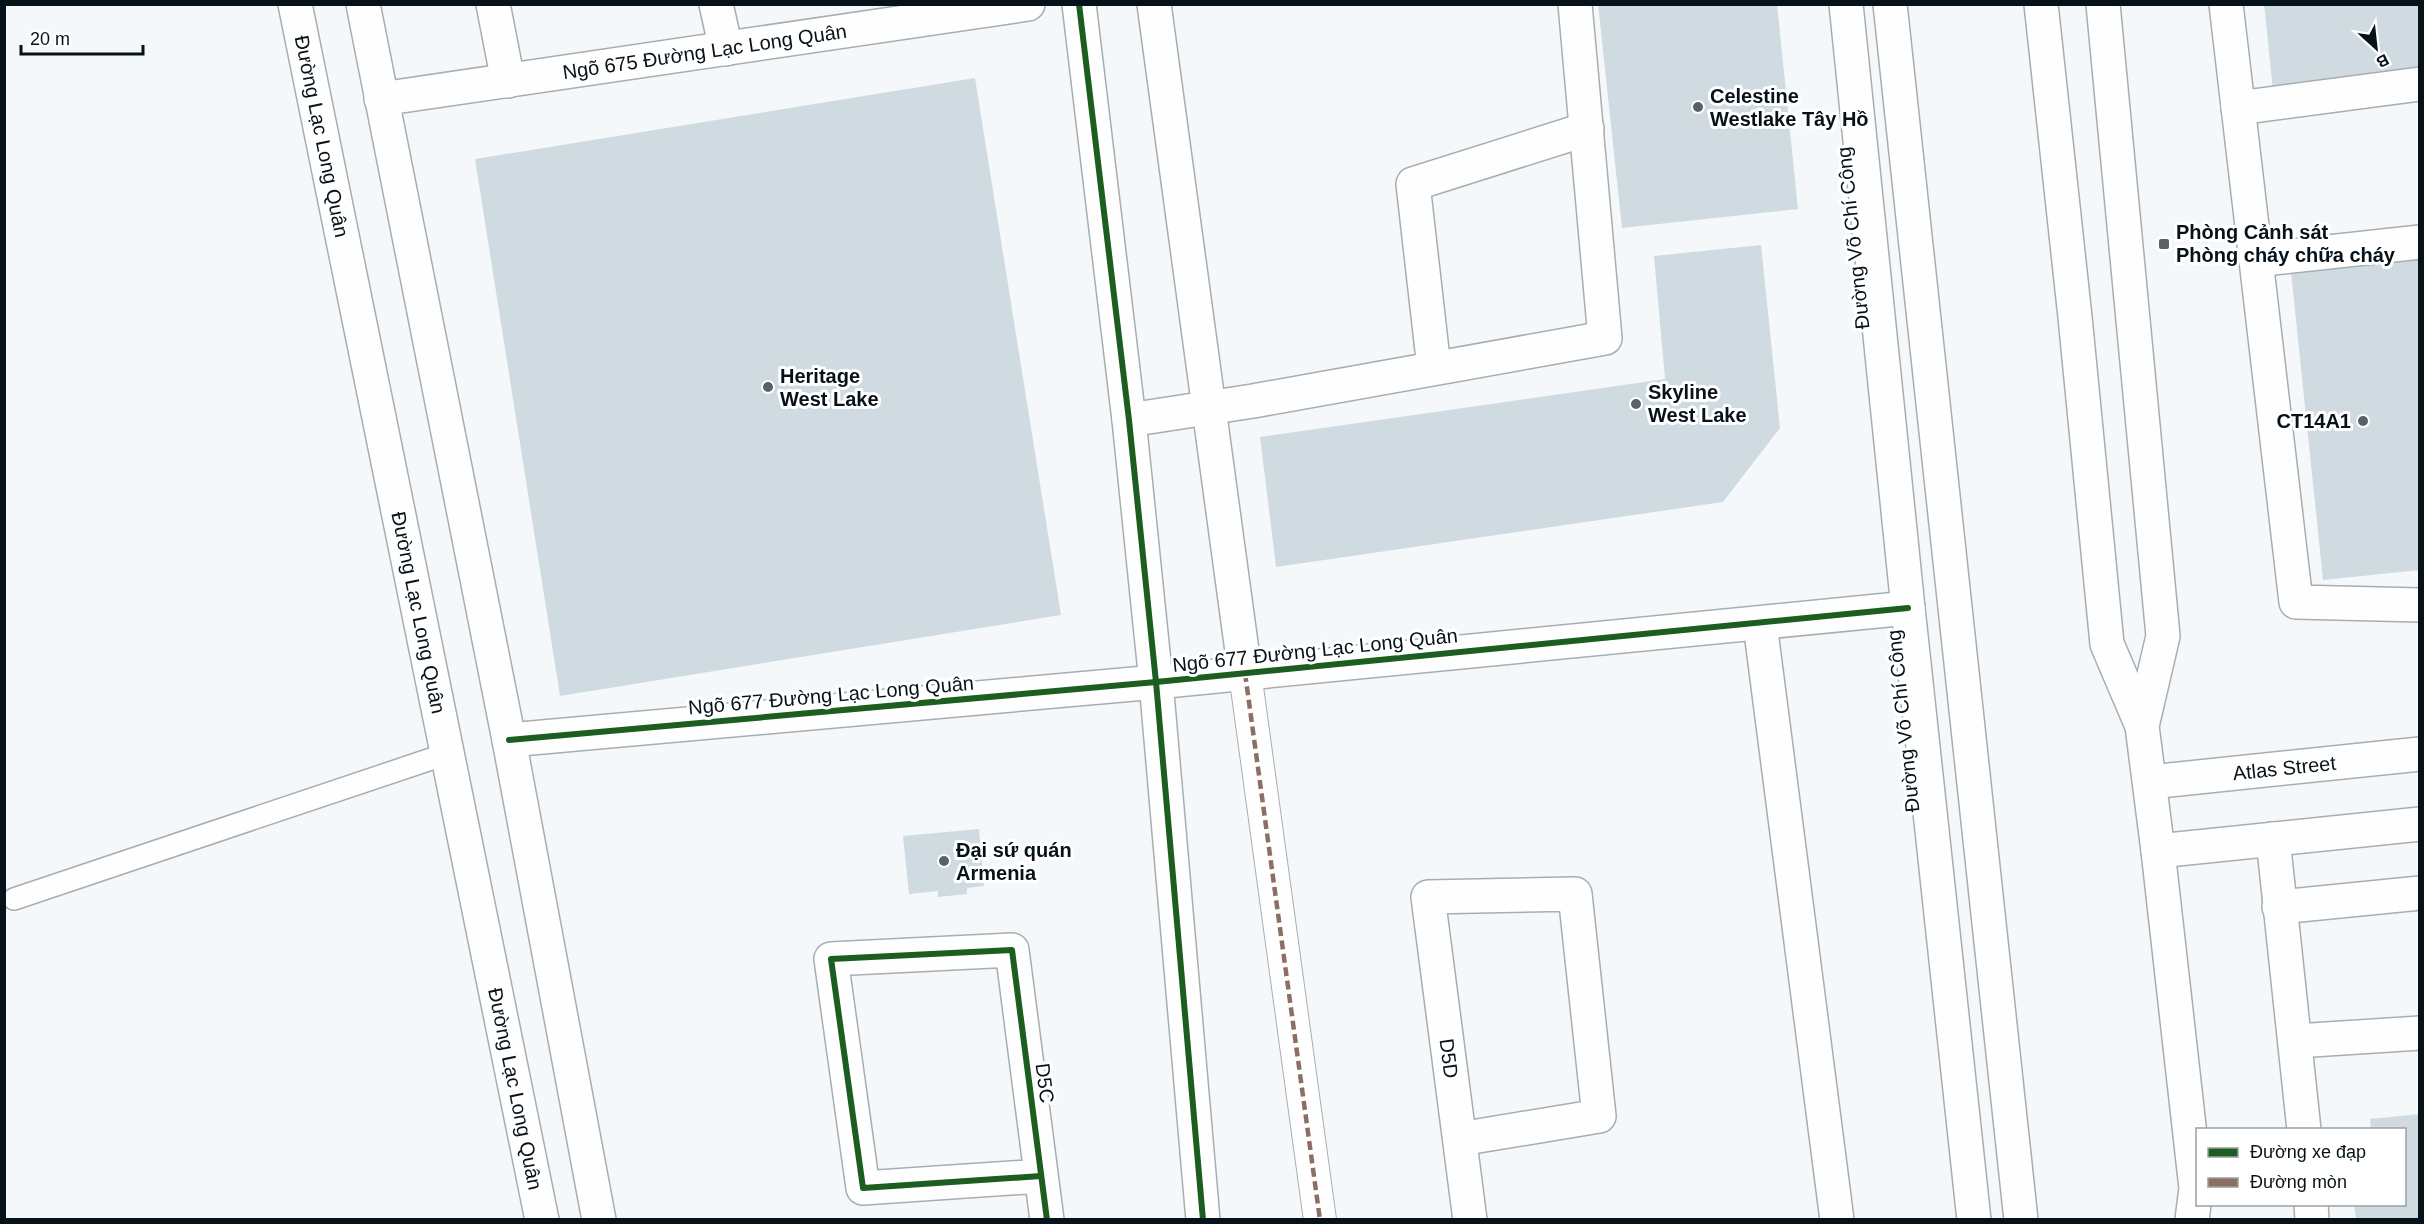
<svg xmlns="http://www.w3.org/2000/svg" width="2424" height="1224" viewBox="0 0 2424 1224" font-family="Helvetica,sans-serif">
	<rect width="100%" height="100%" fill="#f5f8fa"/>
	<g fill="#d0dbe1">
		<polygon points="1598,4 1777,4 1798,209 1622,228"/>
		<polygon points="2264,4 2420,4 2420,75 2273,91"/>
		<polygon points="975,78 1061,615 560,696 475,159"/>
		<polygon points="1761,245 1780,428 1723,502 1276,567 1260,437 1665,379 1654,256"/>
		<polygon points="2420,259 2420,570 2323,580 2291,272"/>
		<polygon points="979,829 984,886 967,888 967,894 938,897 938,891 909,894 903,836"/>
		<polygon points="2420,1114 2420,1220 2356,1220 2354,1204 2404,1204 2404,1130 2371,1130 2370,1119"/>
	</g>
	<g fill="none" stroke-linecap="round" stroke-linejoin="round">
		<g stroke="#a6aeb2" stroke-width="24">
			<polyline id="service" points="14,899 449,753"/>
		</g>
		<g stroke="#a6aeb2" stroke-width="34">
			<polyline id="pedestrian" points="1245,673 1320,1220"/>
		</g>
		<g stroke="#a6aeb2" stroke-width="36">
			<g id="minor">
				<polyline points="493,4 508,81"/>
				<polyline points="716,4 726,49"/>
				<polyline points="1079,4 1129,420 1156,682 1203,1220"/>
				<polyline points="1154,4 1245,673"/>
				<polyline points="2226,4 2296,602 2420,605"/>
				<path id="s1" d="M381 99 1028 4"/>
				<polyline points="2238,108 2420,84"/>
				<polyline points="2256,260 2420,242"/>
				<polyline points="1434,368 1413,184 1587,129"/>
				<polyline points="1129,420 1253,401 1605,338 1575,4"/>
				<polyline points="1760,624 1837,1220"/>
				<polyline points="509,740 1156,682 1908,608"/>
				<path id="s2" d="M2150 782 2420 754"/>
				<polyline points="2273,839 2304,1130"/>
				<polyline points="2158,851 2420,824"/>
				<polyline points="2279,907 2420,893"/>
				<polyline points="2296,1041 2420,1033"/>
				<path id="s3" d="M1460 1139 1599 1116 1575 894 1428 897 1470 1220"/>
				<polyline points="1041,1176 863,1188 831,959 1012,950 1047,1220"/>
				<polyline points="2311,1204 2312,1220"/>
			</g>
		</g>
		<g stroke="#a6aeb2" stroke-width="36">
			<g id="secondary">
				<path id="s4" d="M295 4 542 1220"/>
				<polyline points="363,4 509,740 599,1220"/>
			</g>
		</g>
		<g stroke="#a6aeb2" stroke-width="36">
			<g id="primary">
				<polyline points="1846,4 1908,608 1974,1220"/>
				<polyline points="2103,4 2163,636 2142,726"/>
			</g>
		</g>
		<g stroke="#a6aeb2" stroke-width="36">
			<g id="trunk">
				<polyline points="1890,4 2021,1220"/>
				<polyline points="2041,4 2075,317 2107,644 2142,726 2158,851 2196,1188 2192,1220"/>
			</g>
		</g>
		<use href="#service" stroke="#fefefe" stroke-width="21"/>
		<use href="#pedestrian" stroke="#fefefe" stroke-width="32"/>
		<use href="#minor" stroke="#fefefe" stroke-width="33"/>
		<use href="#secondary" stroke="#fefefe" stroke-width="33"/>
		<use href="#primary" stroke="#fefefe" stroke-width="33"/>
		<use href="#trunk" stroke="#fefefe" stroke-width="33"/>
		<polyline stroke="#8d6e63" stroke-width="4.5" stroke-dasharray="9 4.5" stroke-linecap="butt" points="1245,673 1320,1220"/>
		<g stroke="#fff" stroke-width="10">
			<g id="cycleway">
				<polyline points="1079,4 1129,420 1156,682 1203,1220"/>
				<polyline points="509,740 1156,682 1908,608"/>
				<polyline points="1041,1176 863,1188 831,959 1012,950 1047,1220"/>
			</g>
		</g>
		<use href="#cycleway" stroke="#1b5e20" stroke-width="6"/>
	</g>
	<g fill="#5a6268" stroke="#fff" stroke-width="2">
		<circle cx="1698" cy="107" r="6"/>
		<rect x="2158" y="238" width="12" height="12" rx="3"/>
		<circle cx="768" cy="387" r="6"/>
		<circle cx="1636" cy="404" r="6"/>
		<circle cx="2363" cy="421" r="6"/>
		<circle cx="944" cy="861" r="6"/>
	</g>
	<g text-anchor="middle" stroke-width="6" stroke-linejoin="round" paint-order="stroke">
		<g font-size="20" fill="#061219" stroke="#fff">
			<text dy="7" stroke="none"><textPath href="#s1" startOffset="327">Ngõ 675 Đường Lạc Long Quân</textPath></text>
			<text dy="7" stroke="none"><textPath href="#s4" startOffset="135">Đường Lạc Long Quân</textPath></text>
			<text transform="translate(1853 238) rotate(-96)" y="7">Đường Võ Chí Công</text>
			<text dy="7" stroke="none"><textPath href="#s4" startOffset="621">Đường Lạc Long Quân</textPath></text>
			<text transform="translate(1315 650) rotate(-6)" y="7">Ngõ 677 Đường Lạc Long Quân</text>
			<text transform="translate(831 695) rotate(-5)" y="7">Ngõ 677 Đường Lạc Long Quân</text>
			<text transform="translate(1903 721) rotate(-96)" y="7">Đường Võ Chí Công</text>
			<text dy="7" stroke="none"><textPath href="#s2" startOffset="135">Atlas Street</textPath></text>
			<text dy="7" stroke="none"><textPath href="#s3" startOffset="674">D5D</textPath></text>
			<text transform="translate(1045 1083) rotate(83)" y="7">D5C</text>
			<text dy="7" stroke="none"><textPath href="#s4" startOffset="1107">Đường Lạc Long Quân</textPath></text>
		</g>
		<g font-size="20" font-weight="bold" fill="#061219" stroke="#fff" text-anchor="start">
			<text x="1710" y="103">Celestine<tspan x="1710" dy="23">Westlake Tây Hồ</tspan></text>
			<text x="2176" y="239">Phòng Cảnh sát<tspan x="2176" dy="23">Phòng cháy chữa cháy</tspan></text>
			<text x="780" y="383">Heritage<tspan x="780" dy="23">West Lake</tspan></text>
			<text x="1648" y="399">Skyline<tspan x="1648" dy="23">West Lake</tspan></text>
			<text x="2351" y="428" text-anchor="end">CT14A1</text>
			<text x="956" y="857">Đại sứ quán<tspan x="956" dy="23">Armenia</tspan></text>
		</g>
	</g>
	<rect width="2424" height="1224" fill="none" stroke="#061219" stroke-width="12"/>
	<rect x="2196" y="1128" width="210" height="78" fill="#ffffff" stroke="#9ba0a3" stroke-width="1.5"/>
	<rect x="2208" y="1148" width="30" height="9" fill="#1b5e20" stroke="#9ba0a3" stroke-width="1.5"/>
	<text x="2250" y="1158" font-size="18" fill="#061219">Đường xe đạp</text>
	<rect x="2208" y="1178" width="30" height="9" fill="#8d6e63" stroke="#9ba0a3" stroke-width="1.5"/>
	<text x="2250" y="1188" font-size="18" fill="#061219">Đường mòn</text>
	<g transform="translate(2376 48) rotate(153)" stroke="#ffffff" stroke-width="4.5" paint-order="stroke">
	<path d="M0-4.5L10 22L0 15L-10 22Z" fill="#061219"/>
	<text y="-9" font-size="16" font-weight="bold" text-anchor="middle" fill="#061219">B</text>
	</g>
	<path d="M21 45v9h122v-9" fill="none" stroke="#061219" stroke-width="3"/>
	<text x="30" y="45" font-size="18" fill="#061219" stroke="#ffffff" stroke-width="4.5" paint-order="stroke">20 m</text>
</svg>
